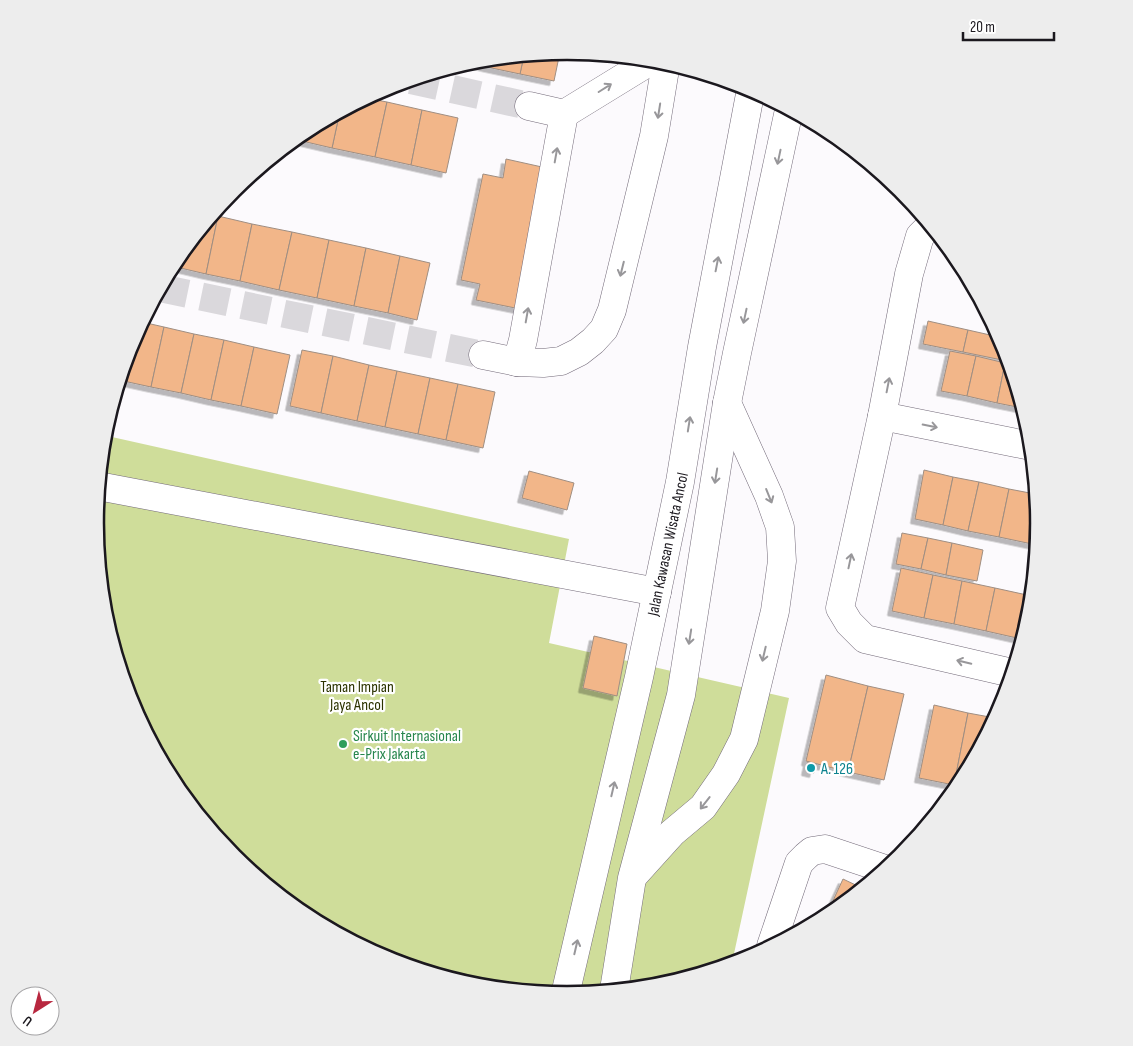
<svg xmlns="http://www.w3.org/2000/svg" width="1133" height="1046" viewBox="0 0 1133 1046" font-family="'Sofia Sans Condensed',sans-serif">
	<defs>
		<filter id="shadow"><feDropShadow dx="-4.5" dy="4.5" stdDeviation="0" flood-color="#0004"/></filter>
	</defs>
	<rect width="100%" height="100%" fill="#fcfafd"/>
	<polygon fill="#cfdd9a" points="103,435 569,539 549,643 789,698 732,963 658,986 567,995 474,986 386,959 304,915 233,856 174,785 131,703 104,615 95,523"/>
	<g fill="#f2b689" stroke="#9f8e82" filter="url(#shadow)">
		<polygon points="560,52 554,81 520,74 524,55"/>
		<polygon points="524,55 520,74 487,67 488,59"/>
		<polygon points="488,59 487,67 468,62 475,60"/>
		<polygon points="366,98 387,102 375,157 332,148 340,111"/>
		<polygon points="387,102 422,110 411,165 375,157"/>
		<polygon points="422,110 458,118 446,173 411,165"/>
		<polygon points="340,111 332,148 302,141 305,131"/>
		<polygon points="506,159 551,169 520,309 476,300 480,284 461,280 483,174 503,178"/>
		<polygon points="212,215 218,216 206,274 172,266 174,261"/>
		<polygon points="218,216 252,224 240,281 206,274"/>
		<polygon points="252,224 292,232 279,290 240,281"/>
		<polygon points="292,232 329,240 317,298 279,290"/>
		<polygon points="329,240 366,248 354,306 317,298"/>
		<polygon points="366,248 400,256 388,313 354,306"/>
		<polygon points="400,256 430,263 417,320 388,313"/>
		<polygon points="928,321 968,330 963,352 923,344"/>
		<polygon points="142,322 164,327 151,387 119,380 131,342"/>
		<polygon points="164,327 194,334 181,393 151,387"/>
		<polygon points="968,330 999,337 1004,348 1002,360 963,352"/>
		<polygon points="194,334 224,340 211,400 181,393"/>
		<polygon points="224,340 254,347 241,406 211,400"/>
		<polygon points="254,347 290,355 277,414 241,406"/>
		<polygon points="1004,348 1008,362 1002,360"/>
		<polygon points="302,350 333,356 321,413 290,406"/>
		<polygon points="950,351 976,356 967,396 941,391"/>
		<polygon points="333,356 369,365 357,421 321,413"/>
		<polygon points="976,356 1005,363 997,403 967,396"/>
		<polygon points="1005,363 1009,364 1022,408 997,403"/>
		<polygon points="369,365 397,371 385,427 357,421"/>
		<polygon points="397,371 430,378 418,434 385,427"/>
		<polygon points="430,378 458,384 446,440 418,434"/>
		<polygon points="458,384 495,392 483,448 446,440"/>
		<polygon points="924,470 953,477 943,525 915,519"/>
		<polygon points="529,471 574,483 567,510 522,498"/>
		<polygon points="953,477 979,482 968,531 943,525"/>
		<polygon points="979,482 1009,489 999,537 968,531"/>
		<polygon points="1009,489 1035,494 1038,518 1032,544 999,537"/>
		<polygon points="1038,518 1038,523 1036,545 1032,544"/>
		<polygon points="902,533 928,538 921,569 896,564"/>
		<polygon points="928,538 952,543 946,575 921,569"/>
		<polygon points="952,543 983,550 977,581 946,575"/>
		<polygon points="901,568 933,575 924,618 892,611"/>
		<polygon points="933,575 962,581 954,624 924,618"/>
		<polygon points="962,581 995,588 986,631 954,624"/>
		<polygon points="995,588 1027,595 1017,638 986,631"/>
		<polygon points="1027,595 1031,596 1029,615 1022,639 1017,638"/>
		<polygon points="594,636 627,644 617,696 583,688"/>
		<polygon points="826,675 868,686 848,772 806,761"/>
		<polygon points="868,686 904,694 884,780 848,772"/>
		<polygon points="934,705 968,713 954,785 919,778"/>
		<polygon points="968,713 995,718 958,786 954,785"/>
		<polygon points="808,762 816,764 814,773 806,771"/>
		<polygon points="843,879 862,888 826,916"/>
	</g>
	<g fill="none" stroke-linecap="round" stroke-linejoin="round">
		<g stroke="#dad8dc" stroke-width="28" stroke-dasharray="28 14" stroke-linecap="butt">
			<polyline points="411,80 529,106"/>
			<polyline points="160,288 483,355"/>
		</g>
		<g stroke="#736a79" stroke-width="29">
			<g id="minor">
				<polyline points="529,106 564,114 652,60"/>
				<polyline points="930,226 920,236 909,274 882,416 840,608 849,623 865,639 1012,673"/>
				<polyline points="483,355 517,362 543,363 561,361 579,352 593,341 604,329 612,310 654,136 666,63"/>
				<polyline points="517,362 523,340 564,114"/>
				<polyline points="882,416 1031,446"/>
				<polyline points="98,486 657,592"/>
				<polyline points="635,874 672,833 703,807 726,774 744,739 775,611 782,561 780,527 769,496 727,403"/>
				<polyline points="771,946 799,863 806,856 812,851 825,849 885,869"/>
				<polyline points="614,990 632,878 681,695 727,403 737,353 789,110"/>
				<polyline points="565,995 639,677 680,482 702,347 751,89"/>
			</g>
		</g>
		<use href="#minor" stroke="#fff" stroke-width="28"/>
	</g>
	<defs><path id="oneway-shaft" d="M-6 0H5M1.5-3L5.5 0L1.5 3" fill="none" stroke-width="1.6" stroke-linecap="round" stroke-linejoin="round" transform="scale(1.25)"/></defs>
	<g stroke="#98979a">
		<use href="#oneway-shaft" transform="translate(605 88) rotate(-32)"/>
		<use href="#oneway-shaft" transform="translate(659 111) rotate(99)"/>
		<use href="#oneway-shaft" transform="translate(556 155) rotate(-80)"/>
		<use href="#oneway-shaft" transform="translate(779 157) rotate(102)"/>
		<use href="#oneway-shaft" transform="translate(717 264) rotate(-79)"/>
		<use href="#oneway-shaft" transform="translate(622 269) rotate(104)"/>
		<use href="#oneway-shaft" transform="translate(527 315) rotate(-80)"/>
		<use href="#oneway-shaft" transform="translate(745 316) rotate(102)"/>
		<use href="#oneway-shaft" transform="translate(888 385) rotate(-79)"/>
		<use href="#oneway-shaft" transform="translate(689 424) rotate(-81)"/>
		<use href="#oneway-shaft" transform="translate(930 426) rotate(11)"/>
		<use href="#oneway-shaft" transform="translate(716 476) rotate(99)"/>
		<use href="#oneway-shaft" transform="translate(769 496) rotate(68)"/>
		<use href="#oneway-shaft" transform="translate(850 561) rotate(-78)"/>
		<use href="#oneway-shaft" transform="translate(690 637) rotate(99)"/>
		<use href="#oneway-shaft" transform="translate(764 654) rotate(103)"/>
		<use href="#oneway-shaft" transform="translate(964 662) rotate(-167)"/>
		<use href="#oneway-shaft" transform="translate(613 789) rotate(-77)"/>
		<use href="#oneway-shaft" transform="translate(705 803) rotate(128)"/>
		<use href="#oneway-shaft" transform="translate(576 947) rotate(-77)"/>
	</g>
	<circle fill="#2e9e5b" stroke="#fff" stroke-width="2" cx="343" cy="744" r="5"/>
	<circle fill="#0f9aa8" stroke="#fff" stroke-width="2" cx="811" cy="768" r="5"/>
	<g text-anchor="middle" stroke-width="4.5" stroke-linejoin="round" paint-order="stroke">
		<g font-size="16" fill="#1b181e" stroke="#fff">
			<text transform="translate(667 544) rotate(-78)" y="6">Jalan Kawasan Wisata Ancol</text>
		</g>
		<g font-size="16" fill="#2c3300" stroke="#fff">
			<text x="357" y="692">Taman Impian<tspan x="357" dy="18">Jaya Ancol</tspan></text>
		</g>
		<g font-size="16" fill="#27864d" stroke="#fff" text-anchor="start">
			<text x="353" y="741">Sirkuit Internasional<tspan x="353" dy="18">e-Prix Jakarta</tspan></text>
		</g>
		<g font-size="16" fill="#0d838f" stroke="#fff" text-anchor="start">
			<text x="821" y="774">A. 126</text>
		</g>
	</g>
	<path d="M0 0H1133V1046H0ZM104 523a463 463 0 1 1 926 0a463 463 0 1 1-926 0Z" fill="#ededed" fill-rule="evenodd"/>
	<path fill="none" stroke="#1b181e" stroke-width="2.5" d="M104 523a463 463 0 1 1 926 0a463 463 0 1 1-926 0Z"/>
	<g transform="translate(35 1011) rotate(216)"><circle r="24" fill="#ffffff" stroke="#a4a3a5"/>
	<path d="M0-4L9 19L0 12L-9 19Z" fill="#b8273f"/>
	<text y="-8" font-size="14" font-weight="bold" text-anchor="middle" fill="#1b181e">U</text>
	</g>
	<path d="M963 32v8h91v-8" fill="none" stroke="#1b181e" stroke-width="2.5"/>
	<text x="970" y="32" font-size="15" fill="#1b181e" stroke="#ffffff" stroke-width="4" paint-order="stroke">20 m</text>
</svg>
